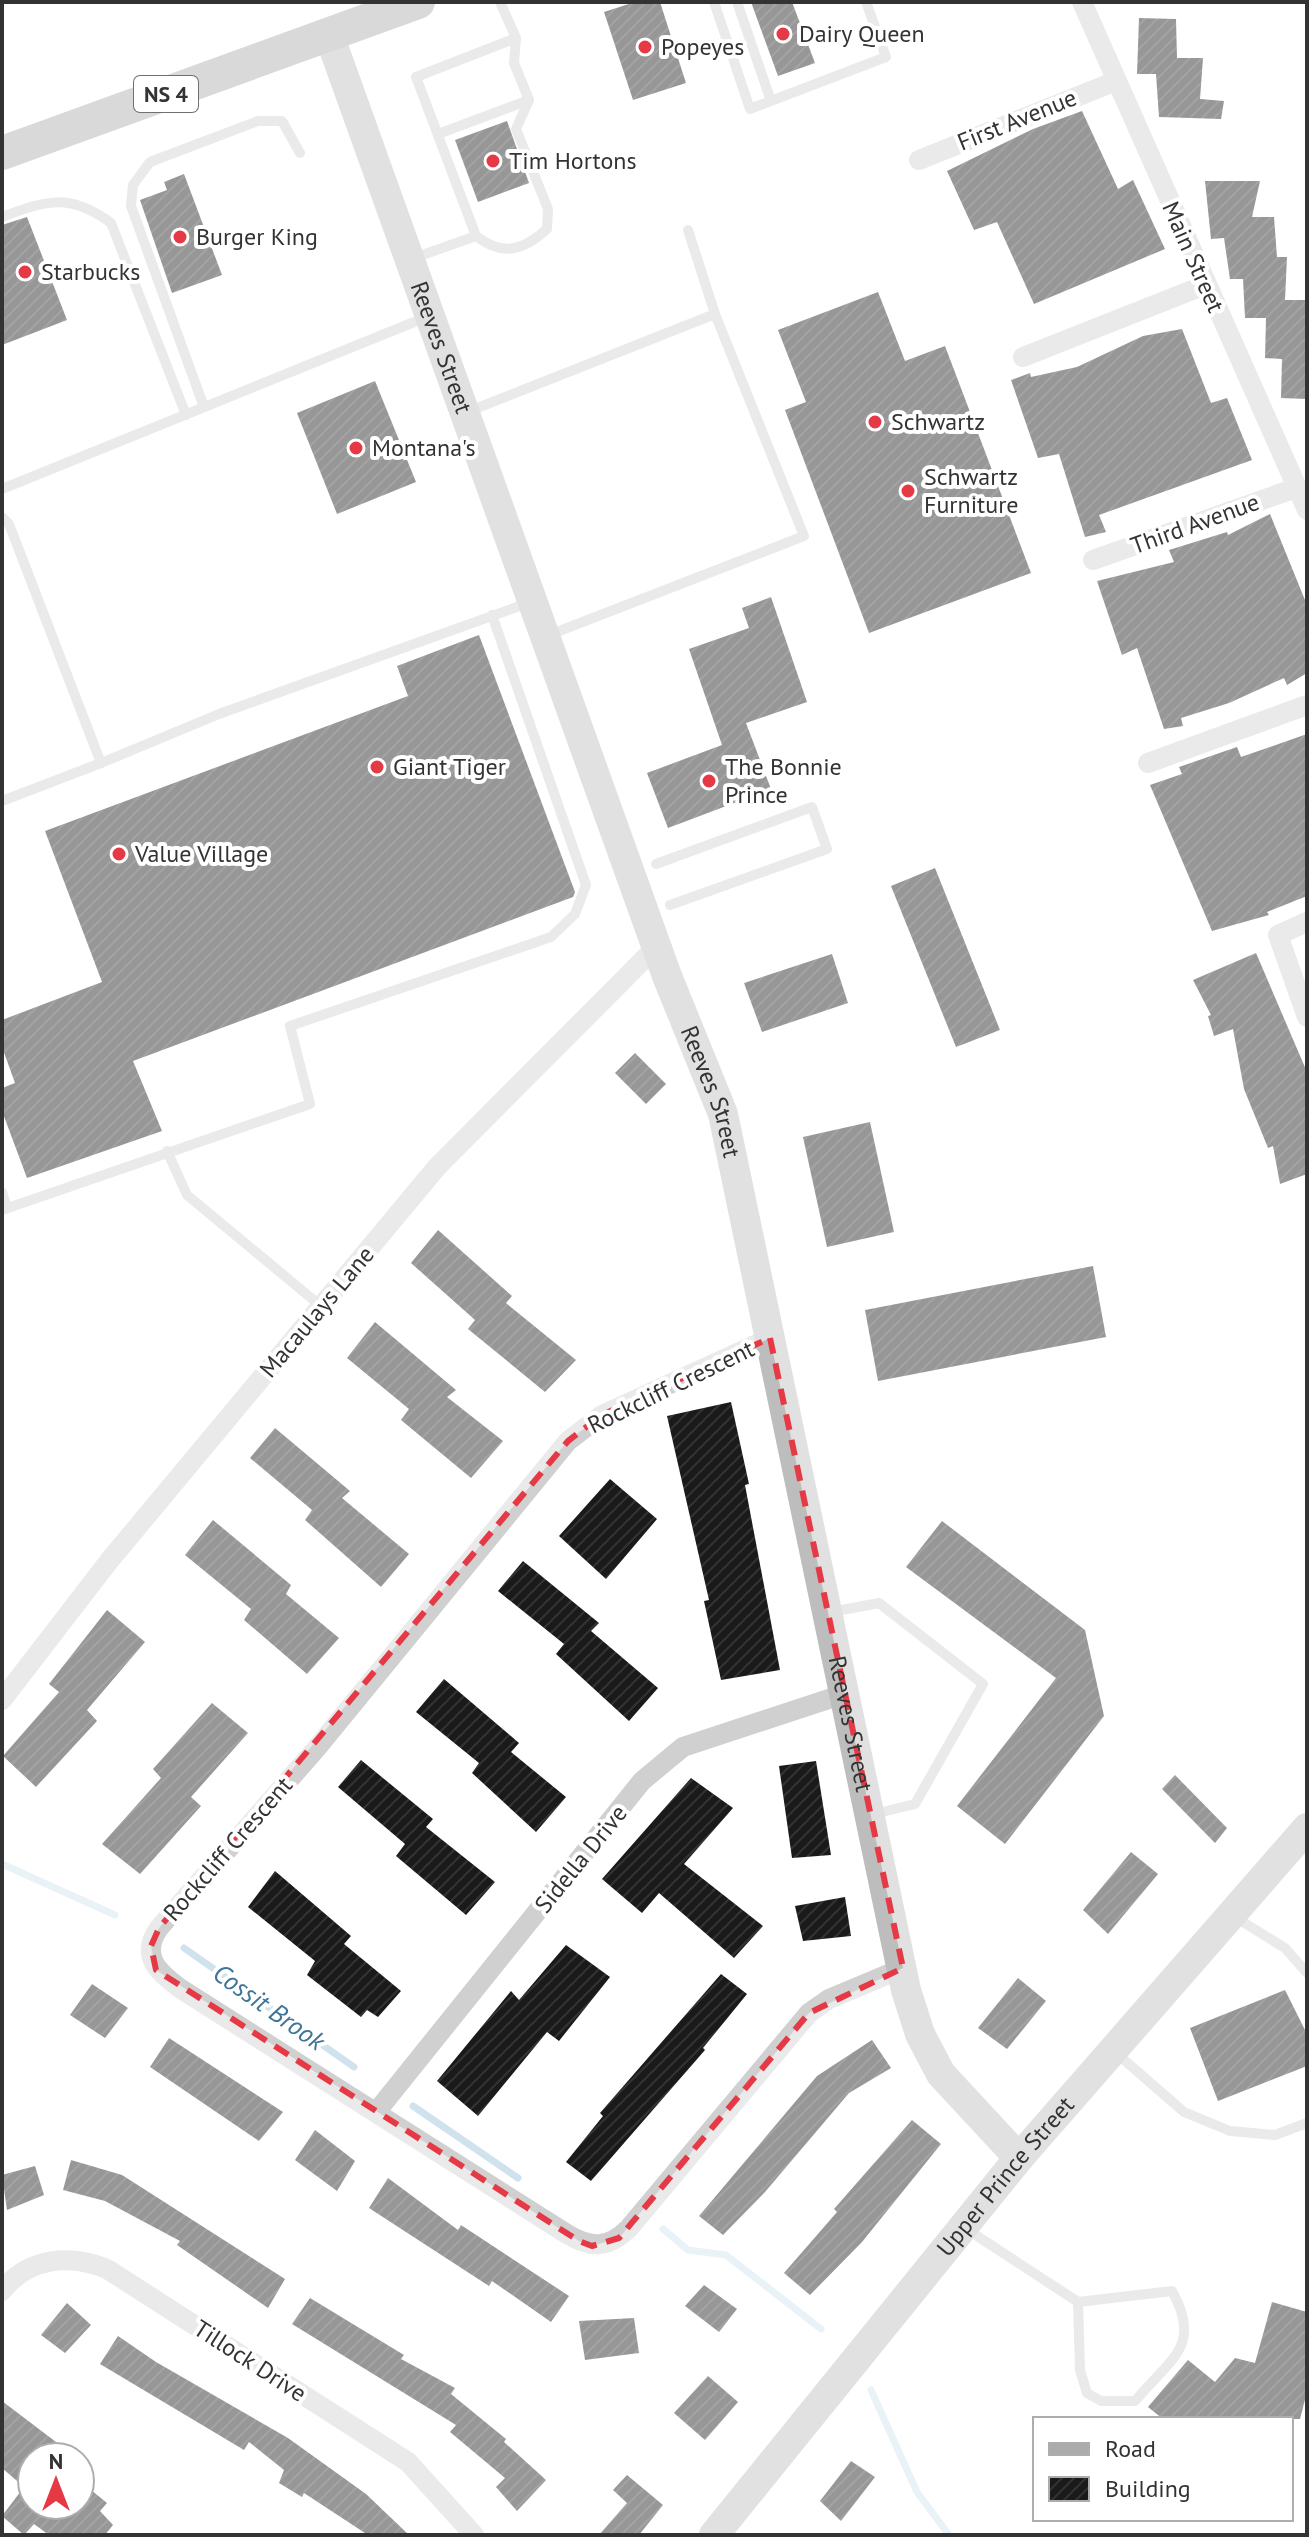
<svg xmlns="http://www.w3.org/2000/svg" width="1309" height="2537" viewBox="0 0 1309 2537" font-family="'PT Sans',sans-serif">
	<defs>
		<pattern id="building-hatch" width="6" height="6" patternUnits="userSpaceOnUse" patternTransform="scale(2)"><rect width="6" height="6" fill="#1a1a1a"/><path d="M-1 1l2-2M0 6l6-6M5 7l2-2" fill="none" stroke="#333"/></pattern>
	</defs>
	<rect width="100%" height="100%" fill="#fff"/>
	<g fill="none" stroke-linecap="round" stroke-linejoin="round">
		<g stroke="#cfe2ee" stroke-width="7">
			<polyline points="2,1864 115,1915"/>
			<polyline points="184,1948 354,2067"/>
			<polyline points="413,2106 518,2178"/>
			<polyline points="663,2229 688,2250 726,2255 821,2329"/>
			<polyline points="871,2390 917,2492 949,2535"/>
		</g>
	</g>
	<g fill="url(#building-hatch)">
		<polygon points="635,2 660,2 686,83 633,100 604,12"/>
		<polygon points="751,2 792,2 815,63 778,76"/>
		<polygon points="1139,18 1176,19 1177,58 1203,58 1200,99 1224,101 1221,119 1159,117 1156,74 1137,74"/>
		<polygon points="1082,111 1118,189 1133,180 1165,249 1034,304 997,222 974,230 947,171 1033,129"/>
		<polygon points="507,121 529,183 478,202 455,140"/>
		<polygon points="184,174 222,275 172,293 140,200 167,190 164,182"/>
		<polygon points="1205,181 1260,181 1252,217 1274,217 1277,257 1287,257 1285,300 1307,300 1307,399 1281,398 1282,359 1265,358 1266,318 1245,318 1243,279 1230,279 1224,238 1211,239"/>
		<polygon points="27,217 67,320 2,345 2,225"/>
		<polygon points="878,292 905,361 945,346 1031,573 869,633 785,410 806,402 778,330"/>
		<polygon points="1182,329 1211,403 1227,398 1252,460 1099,515 1106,532 1085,537 1059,454 1038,458 1011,380 1030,373 1031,377 1077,367 1143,336"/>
		<polygon points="375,381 416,482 337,514 297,413"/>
		<polygon points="1270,514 1307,605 1307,673 1287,685 1284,678 1229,703 1181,718 1183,726 1164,729 1137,648 1122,655 1097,581 1174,562 1169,550 1227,532 1228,535"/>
		<polygon points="771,597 807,702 746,723 771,789 668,828 647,773 722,745 689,649 749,628 742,608"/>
		<polygon points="479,635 575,892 573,897 133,1061 162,1131 27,1178 2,1111 2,1088 15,1083 2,1047 2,1020 102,982 45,831 408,696 397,666"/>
		<polygon points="1307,734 1307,896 1267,912 1269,915 1212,931 1150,785 1182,774 1179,767 1237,747 1241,757"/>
		<polygon points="935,868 1000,1030 956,1047 891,886"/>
		<polygon points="1256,953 1307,1072 1307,1174 1280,1184 1273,1146 1268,1148 1244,1089 1233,1029 1214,1036 1208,1016 1211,1015 1193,980"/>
		<polygon points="832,954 848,1003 762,1032 744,983"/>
		<polygon points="635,1053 666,1084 646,1104 615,1073"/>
		<polygon points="870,1122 894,1232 827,1247 803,1137"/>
		<polygon points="438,1230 512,1296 506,1303 576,1360 545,1392 468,1329 475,1320 411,1263"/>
		<polygon points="1093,1266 1106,1337 878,1381 865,1310"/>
		<polygon points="375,1322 456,1390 447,1397 503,1441 471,1478 401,1420 409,1409 347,1358"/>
		<polygon points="731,1402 749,1484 745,1485 780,1670 721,1680 704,1601 709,1600 667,1416"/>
		<polygon points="275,1428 350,1491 342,1498 409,1554 381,1587 305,1520 312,1510 250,1458"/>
		<polygon points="610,1479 657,1519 606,1579 559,1536"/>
		<polygon points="213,1520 291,1585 286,1594 339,1638 307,1674 244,1620 251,1609 185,1555"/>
		<polygon points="942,1521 1085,1630 1104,1716 1005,1844 957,1806 1056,1678 906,1567"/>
		<polygon points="523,1561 599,1623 591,1631 658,1688 629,1721 556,1654 564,1644 498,1591"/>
		<polygon points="107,1610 145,1642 87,1710 97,1721 36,1787 3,1756 59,1692 49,1684"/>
		<polygon points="444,1679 519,1743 511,1752 566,1797 536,1832 472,1773 479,1763 416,1712"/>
		<polygon points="212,1703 248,1733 191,1797 201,1806 140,1874 102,1844 161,1778 153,1769"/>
		<polygon points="361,1760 433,1819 426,1827 495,1882 466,1915 396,1856 405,1844 338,1787"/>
		<polygon points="816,1761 831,1855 792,1858 779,1766"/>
		<polygon points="1175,1775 1227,1828 1215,1843 1162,1789"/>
		<polygon points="691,1778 733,1808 684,1864 763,1926 734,1958 659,1893 642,1913 602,1879"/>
		<polygon points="1131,1852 1158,1874 1108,1934 1083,1910"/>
		<polygon points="275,1871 351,1936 344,1944 401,1991 378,2017 367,2010 361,2017 307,1975 315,1961 248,1907"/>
		<polygon points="845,1897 851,1936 803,1941 795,1906"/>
		<polygon points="566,1945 610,1977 559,2041 547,2032 478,2116 437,2081 511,1991 519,2000"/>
		<polygon points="721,1974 747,1994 703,2048 705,2050 591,2181 566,2162 603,2116 600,2113"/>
		<polygon points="1018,1978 1046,2001 1007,2049 978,2028"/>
		<polygon points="92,1984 128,2008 105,2038 70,2015"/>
		<polygon points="1285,1990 1307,2034 1307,2066 1218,2101 1190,2028"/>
		<polygon points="169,2038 283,2112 259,2141 150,2067"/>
		<polygon points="872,2040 891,2068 849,2093 765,2192 723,2235 699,2216 817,2076"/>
		<polygon points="912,2120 941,2144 862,2242 810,2295 784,2273 837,2212 834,2209"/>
		<polygon points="315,2130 355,2161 337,2191 295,2160"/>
		<polygon points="71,2160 122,2175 285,2279 268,2308 177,2245 180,2241 105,2201 63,2190"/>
		<polygon points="35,2166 44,2195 7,2210 2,2175"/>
		<polygon points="388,2178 458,2230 461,2225 569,2296 551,2322 492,2281 489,2286 369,2208"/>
		<polygon points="704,2285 737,2309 719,2332 685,2306"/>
		<polygon points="310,2298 404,2355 401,2359 455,2388 451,2394 506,2439 504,2442 546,2480 517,2511 496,2487 505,2478 450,2432 456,2425 292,2324"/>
		<polygon points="1272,2302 1307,2312 1307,2392 1300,2419 1163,2419 1148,2407 1188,2360 1215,2382 1235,2358 1255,2363"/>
		<polygon points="67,2303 91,2325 65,2353 41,2335"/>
		<polygon points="634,2318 639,2353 585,2360 579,2321"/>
		<polygon points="118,2336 156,2362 288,2438 366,2494 409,2535 368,2535 304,2493 302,2497 279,2483 284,2470 249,2442 244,2450 100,2364"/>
		<polygon points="708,2376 738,2402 705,2440 674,2413"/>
		<polygon points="2,2401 56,2442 44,2457 32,2457 32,2505 80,2505 80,2481 107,2503 100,2511 113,2525 105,2535 49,2535 34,2524 24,2535 2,2516 24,2487 2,2468"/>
		<polygon points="851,2461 875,2477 841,2521 820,2501"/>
		<polygon points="627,2475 663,2505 639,2535 599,2535 627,2503 613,2490"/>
	</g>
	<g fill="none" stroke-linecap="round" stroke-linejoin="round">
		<g stroke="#d0d0d0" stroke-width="10">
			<path d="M500 2 516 38 514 63 529 100 516 129 548 209 547 229C524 250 503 257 476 236L416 77 516 38"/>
			<polyline points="714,2 750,109 886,57 866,2"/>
			<polyline points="737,2 771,101"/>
			<polyline points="438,134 529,100"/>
			<path d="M2 217C47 200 70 193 111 223L186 415"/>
			<polyline points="688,230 715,314"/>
			<polyline points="414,258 476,236"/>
			<polyline points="204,407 131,206 133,185 150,162 258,121 282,121 300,153"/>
			<polyline points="467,412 715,314 804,536 549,635"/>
			<polyline points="2,489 429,316"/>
			<polyline points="2,517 9,524 101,763 219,714 528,603"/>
			<polyline points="2,801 101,763"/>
			<polyline points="656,864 812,807 827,849 670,905"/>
			<polyline points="167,1151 187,1195 322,1307"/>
			<polyline points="2,1192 7,1208"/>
			<polyline points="2,1210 310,1104 290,1026 551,937 575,914 586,885 492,615"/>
			<polyline points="831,1612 879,1603 983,1684 915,1804 874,1814"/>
			<polyline points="1233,1916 1285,1948 1307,1973"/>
			<polyline points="1115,2052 1184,2112 1230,2131 1275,2135 1307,2123"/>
			<path d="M965 2228 1078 2302 1172 2291C1203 2346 1170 2359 1135 2401H1101L1087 2393 1080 2370 1078 2302"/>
		</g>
		<g stroke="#d0d0d0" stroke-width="20">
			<polyline points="1082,2 1307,510"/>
			<polyline points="919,160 1116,81"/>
			<polyline points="1023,357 1205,285"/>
			<polyline points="1093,560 1296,488"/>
			<polyline points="1148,763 1307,705"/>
			<polyline points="1307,922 1278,935 1307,1017"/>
			<path d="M770 1338 602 1415 568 1441 316 1749 159 1928C139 1956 159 1973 181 1989L567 2234C590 2248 608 2249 629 2228L809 2013 829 1999 903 1968"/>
			<polyline points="2,1700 109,1561 437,1167 657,946"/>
			<polyline points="377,2111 642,1781 683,1747 847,1693"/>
			<path d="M2 2291C28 2257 70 2254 107 2269L408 2462 474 2535"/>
		</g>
		<g stroke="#bdbdbd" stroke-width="30">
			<path id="s1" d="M329 35 667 976 723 1114 906 1990 920 2034 941 2074 1019 2158"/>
			<path id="s2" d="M714 2535 1019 2158 1307 1828"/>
		</g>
		<polyline stroke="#ababab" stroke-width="34" points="2,153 418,2"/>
	</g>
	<path d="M0 0H1309V2537H0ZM770 1338 903 1968 809 2013 619 2238 592 2246 579 2241 156 1970 151 1946 159 1928 568 1441 602 1415Z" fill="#fff" fill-opacity=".55" fill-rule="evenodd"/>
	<path fill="none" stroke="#e63946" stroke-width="6" stroke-dasharray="16 10" stroke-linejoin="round" d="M770 1338 903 1968 809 2013 619 2238 592 2246 579 2241 156 1970 151 1946 159 1928 568 1441 602 1415Z"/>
	<g fill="#e63946" stroke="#fff" stroke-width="3">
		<circle cx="783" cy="34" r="8"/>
		<circle cx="645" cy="47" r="8"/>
		<circle cx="493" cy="161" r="8"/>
		<circle cx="180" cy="237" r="8"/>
		<circle cx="25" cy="272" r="8"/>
		<circle cx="875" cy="422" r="8"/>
		<circle cx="356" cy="448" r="8"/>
		<circle cx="908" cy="491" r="8"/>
		<circle cx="377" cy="767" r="8"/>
		<circle cx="709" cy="781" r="8"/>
		<circle cx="119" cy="854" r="8"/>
	</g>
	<g text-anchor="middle" stroke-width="8" stroke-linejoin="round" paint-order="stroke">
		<rect fill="#fff" stroke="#707070" stroke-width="2" x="134" y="76" width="64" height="36" rx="6"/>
		<g font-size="22" font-weight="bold" fill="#333">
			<text x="166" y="102">NS 4</text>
		</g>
		<g font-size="24" fill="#333" stroke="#fff" text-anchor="start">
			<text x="799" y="42">Dairy Queen</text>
			<text x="661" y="55">Popeyes</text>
			<text x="509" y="169">Tim Hortons</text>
			<text x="196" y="245">Burger King</text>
			<text x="41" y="280">Starbucks</text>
			<text x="891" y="430">Schwartz</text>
			<text x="372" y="456">Montana's</text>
			<text x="924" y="485">Schwartz<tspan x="924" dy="28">Furniture</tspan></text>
			<text x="393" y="775">Giant Tiger</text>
			<text x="725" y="775">The Bonnie<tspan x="725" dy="28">Prince</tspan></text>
			<text x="135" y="862">Value Village</text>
		</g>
		<g font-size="24" fill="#333" stroke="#fff">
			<text transform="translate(1017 120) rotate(-22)" y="8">First Avenue</text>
			<text transform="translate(1193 257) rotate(66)" y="8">Main Street</text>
			<text dy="8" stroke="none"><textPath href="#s1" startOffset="332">Reeves Street</textPath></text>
			<text transform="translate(1195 524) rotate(-20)" y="8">Third Avenue</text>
			<text dy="8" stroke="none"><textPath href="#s1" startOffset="1124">Reeves Street</textPath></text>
			<text transform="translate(317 1312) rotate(-50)" y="8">Macaulays Lane</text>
			<text transform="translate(671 1387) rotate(-26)" y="8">Rockcliff Crescent</text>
			<text dy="8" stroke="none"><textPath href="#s1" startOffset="1772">Reeves Street</textPath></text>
			<text transform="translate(228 1849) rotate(-49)" y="8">Rockcliff Crescent</text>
			<text transform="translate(581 1859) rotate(-51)" y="8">Sidella Drive</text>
			<text dy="8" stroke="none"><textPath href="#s2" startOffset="462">Upper Prince Street</textPath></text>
			<text transform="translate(250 2361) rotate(33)" y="8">Tillock Drive</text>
		</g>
		<g font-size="26" font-style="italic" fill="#3f7597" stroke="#fff">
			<text transform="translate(269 2007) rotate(35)" y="9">Cossit Brook</text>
		</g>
	</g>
	<rect width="1309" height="2537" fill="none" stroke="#333333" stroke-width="8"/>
	<rect x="1033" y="2417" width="260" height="104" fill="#ffffff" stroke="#adadad" stroke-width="2"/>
	<rect x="1049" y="2443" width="40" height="12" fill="#ababab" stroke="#adadad" stroke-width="2"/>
	<text x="1105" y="2457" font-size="24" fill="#333333">Road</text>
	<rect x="1049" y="2477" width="40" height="24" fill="url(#building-hatch)" stroke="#adadad" stroke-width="2"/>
	<text x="1105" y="2497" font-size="24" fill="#333333">Building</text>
	<g transform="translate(56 2481)"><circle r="38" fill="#ffffff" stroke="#adadad" stroke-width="2"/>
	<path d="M0-6L14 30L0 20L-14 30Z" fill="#e63946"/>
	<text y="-12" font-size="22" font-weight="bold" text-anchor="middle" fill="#333333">N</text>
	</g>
</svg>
